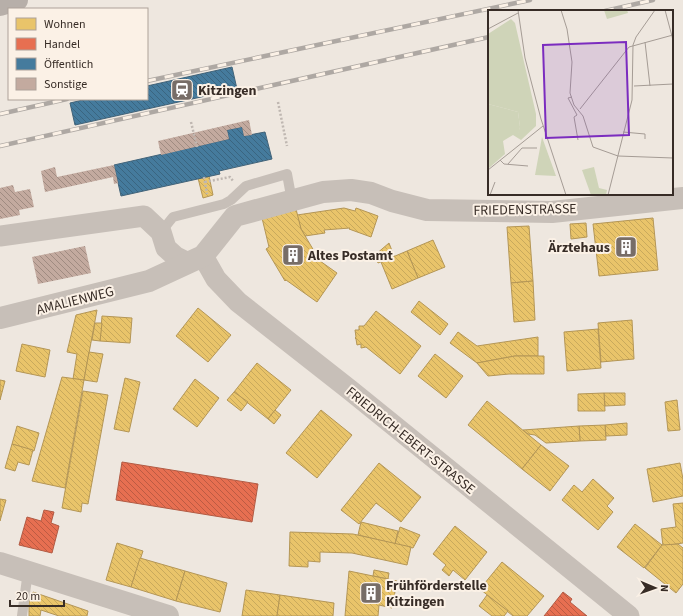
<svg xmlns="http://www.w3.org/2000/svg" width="683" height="616" viewBox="0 0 683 616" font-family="'Source Sans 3',sans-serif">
	<defs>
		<pattern id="homes-back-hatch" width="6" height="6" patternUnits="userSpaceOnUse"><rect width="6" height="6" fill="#e9c46a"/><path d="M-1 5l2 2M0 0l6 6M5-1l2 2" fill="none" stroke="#c8a95c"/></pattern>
		<pattern id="shops-back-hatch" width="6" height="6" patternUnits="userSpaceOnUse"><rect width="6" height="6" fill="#e76f51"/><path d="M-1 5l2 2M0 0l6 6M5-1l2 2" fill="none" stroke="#bc5b43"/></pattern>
		<pattern id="public-back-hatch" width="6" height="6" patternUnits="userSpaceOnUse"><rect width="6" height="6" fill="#457b9d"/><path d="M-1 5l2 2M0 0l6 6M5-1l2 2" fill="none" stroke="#3a6580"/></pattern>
		<pattern id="building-back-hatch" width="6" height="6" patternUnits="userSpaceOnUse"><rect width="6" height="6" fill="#c3aa9f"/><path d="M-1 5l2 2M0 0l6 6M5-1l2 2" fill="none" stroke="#9f8b81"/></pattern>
	</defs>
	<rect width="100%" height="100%" fill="#eee7df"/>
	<g fill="url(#homes-back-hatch)" stroke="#b49656">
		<polygon points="209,176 213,195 203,198 198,178"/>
		<polygon points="344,208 355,211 356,208 378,216 371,237 349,229 350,228 324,230 325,233 305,236 301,229 297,215"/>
		<polygon points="296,209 301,229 320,261 337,273 317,302 286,280 285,281 266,249 269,247 262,218"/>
		<polygon points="653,218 658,270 599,276 593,224"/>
		<polygon points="586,223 587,237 571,239 570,224"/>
		<polygon points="529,226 533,281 511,283 507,227"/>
		<polygon points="433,240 445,267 418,278 407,251"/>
		<polygon points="389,243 394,256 378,263 375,255"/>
		<polygon points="407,251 418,278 392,289 381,262"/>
		<polygon points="533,281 535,320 514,322 511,283"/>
		<polygon points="419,301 448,324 440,335 411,312"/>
		<polygon points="198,308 231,335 208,362 176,336"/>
		<polygon points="97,310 84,380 73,379 77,354 67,352 76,315"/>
		<polygon points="376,311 421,346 400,374 366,347 361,348 361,344 357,345 356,339 355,338 356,337 355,330 359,330 359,326 364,326"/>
		<polygon points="102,316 132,318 130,343 100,341"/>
		<polygon points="632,320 634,359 601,362 598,323"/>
		<polygon points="95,323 102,323 100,341 92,340"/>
		<polygon points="598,329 601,368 567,371 564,332"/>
		<polygon points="458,332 477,346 538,337 538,356 515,356 477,363 450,343"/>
		<polygon points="22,344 50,350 45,377 16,371"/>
		<polygon points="89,352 103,354 97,382 84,380"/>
		<polygon points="435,354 463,376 446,398 418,376"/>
		<polygon points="515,356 544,356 544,374 509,374 488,376 477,363"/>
		<polygon points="257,363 291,390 268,419 234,392"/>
		<polygon points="62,377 84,380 65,488 32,481"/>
		<polygon points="125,378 140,382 129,432 114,429"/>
		<polygon points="195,379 219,398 197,427 173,409"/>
		<polygon points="0,380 5,381 0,400"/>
		<polygon points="83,391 108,395 88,504 82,503 81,512 62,508"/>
		<polygon points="234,392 248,402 241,411 227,400"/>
		<polygon points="604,393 625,393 625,405 605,406"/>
		<polygon points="604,393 605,411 578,411 578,394"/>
		<polygon points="677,400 680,430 668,431 665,402"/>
		<polygon points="487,401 541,445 522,469 468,425"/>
		<polygon points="275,410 281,415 274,424 268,419"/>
		<polygon points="321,410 352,435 317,478 286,453"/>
		<polygon points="627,423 627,435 606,436 605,425"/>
		<polygon points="605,425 606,440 580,441 579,426"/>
		<polygon points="17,426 39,433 34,451 12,444"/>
		<polygon points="579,426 580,441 546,443 535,435 528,434 523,430"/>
		<polygon points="12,444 33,450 29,465 18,462 15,471 5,468"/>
		<polygon points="541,445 569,466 550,491 522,469"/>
		<polygon points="379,463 421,497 401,522 376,503 359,524 341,510"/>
		<polygon points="680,463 683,479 683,496 653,502 647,469"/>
		<polygon points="593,479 614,498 607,506 613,512 598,530 562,500 574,485 582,492"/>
		<polygon points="0,499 6,500 0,521"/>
		<polygon points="683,503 683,543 663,546 661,529 676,527 673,504"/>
		<polygon points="361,522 398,531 395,544 358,535"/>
		<polygon points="635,524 662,545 644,568 617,547"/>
		<polygon points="455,526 487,552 465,580 453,570 449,576 442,570 446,565 433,554"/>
		<polygon points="400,527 420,535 413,548 395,544"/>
		<polygon points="290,532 353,534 411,547 407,565 352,553 320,552 320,562 308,561 308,567 289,566"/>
		<polygon points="117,543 143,551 131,587 106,580"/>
		<polygon points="678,544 683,548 683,584 676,593 645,568 662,545"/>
		<polygon points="140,558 185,571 176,601 131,587"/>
		<polygon points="502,562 544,596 527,616 513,616 480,589"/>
		<polygon points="374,570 389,573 388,579 373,576"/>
		<polygon points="185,571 227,583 220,612 176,601"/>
		<polygon points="349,571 397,581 392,608 379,605 378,616 345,616"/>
		<polygon points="246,590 280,595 277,616 242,616"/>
		<polygon points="33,592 88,611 87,616 59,616 41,610 40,616 29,616 29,603"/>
		<polygon points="280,595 334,603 333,616 277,616"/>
		<polygon points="487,595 508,611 504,616 492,616 479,606"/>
	</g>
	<g fill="url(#shops-back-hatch)" stroke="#b25b44">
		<polygon points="122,462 258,484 252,522 116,500"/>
		<polygon points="44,510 54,512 51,523 59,526 52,553 19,545 27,517 41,521"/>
		<polygon points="563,592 572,599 570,602 587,616 544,616"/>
	</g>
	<g fill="url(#public-back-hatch)" stroke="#416379">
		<polygon points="232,67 237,89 75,125 70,103 87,99 147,99 147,86"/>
		<polygon points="242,127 244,136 265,132 272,159 219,171 220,174 121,196 114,165 229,139 227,130"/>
	</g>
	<g fill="url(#building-back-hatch)">
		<polygon points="249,120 252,135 244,136 242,127 227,130 229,139 161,155 158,141"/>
		<polygon points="114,165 118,183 114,184 113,177 45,192 41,171 55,167 57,177"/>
		<polygon points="13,185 15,192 30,189 34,207 19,210 20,215 0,219 0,188"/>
		<polygon points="85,246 91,273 38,284 32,257"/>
	</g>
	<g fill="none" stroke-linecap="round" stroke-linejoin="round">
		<g stroke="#bfb7b1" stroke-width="2.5" stroke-dasharray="2 2" stroke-linecap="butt">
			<polyline points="278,102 287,146"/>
			<polyline points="191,122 197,147"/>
			<polyline points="204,177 207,194"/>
			<polyline points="205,182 230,177 233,181"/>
		</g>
		<g stroke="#c7bfb8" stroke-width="10">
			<polyline points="161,232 173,217 224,204 231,200 246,186 287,174 292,201"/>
			<polyline points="22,616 28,571"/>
		</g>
		<g stroke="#c7bfb8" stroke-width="21">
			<polyline points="0,236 144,216 161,232 166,248 176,257 188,263"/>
			<polyline points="203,256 216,279 238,302 350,390 629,616"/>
		</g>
		<g stroke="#c7bfb8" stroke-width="22">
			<polyline points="0,318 149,281 203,256 235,216 323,192 351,190 371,193 392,201 427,210 552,212 683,198"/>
			<polyline points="0,563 168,616"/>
		</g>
		<polyline stroke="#b7afa9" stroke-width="22" points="0,5 17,0"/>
		<g stroke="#aea8a3" stroke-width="4.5">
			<g id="rail">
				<polyline points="605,11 653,0"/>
				<polyline points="147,81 530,0"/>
				<polyline points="0,114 67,99"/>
				<polyline points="0,146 489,37"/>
			</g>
		</g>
		<use href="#rail" stroke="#fbf1e6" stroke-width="3" stroke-dasharray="9" stroke-linecap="butt"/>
	</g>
	<defs>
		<g id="station-square" transform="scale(1.15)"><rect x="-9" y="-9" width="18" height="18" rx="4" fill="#776d67" stroke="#fbf1e6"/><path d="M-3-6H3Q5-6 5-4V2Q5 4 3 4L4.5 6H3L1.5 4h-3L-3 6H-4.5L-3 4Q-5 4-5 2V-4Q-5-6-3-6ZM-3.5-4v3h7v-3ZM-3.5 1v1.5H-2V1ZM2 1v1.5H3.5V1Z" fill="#fff"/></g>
		<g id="building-square" transform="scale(1.15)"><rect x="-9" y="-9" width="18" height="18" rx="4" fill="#776d67" stroke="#fbf1e6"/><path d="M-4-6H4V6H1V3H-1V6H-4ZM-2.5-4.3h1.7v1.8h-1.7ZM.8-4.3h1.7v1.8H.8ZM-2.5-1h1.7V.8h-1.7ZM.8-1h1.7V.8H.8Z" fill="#fff"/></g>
	</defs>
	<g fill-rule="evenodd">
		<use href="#station-square" x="182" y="90"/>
		<use href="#building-square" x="626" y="247"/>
		<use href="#building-square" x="293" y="255"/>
		<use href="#building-square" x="371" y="593"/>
	</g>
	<g text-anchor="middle" stroke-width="4" stroke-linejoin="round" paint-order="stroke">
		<g font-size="14" font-weight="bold" fill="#372c26" stroke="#fbf1e6" text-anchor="start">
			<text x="198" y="95">Kitzingen</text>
			<text x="610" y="252" text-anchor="end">Ärztehaus</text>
			<text x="308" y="260">Altes Postamt</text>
			<text x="386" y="590">Frühförderstelle<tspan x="386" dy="16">Kitzingen</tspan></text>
		</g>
		<g font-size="14" fill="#372c26" stroke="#fbf1e6">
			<text transform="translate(525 209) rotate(-1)" y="5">FRIEDENSTRASSE</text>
			<text transform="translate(75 300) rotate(-14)" y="5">AMALIENWEG</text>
			<text transform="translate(411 440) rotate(39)" y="5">FRIEDRICH-EBERT-STRASSE</text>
		</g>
	</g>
	<g transform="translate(488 10)">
		<rect width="185" height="185" fill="#eee7df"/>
		<path d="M0 94 30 102 32 117 30 126 33 130 25 125 15 131 17 144 1 158Z" fill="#cfd4b8"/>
		<path d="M23 9 27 13 48 104V116L33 130 29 126 32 117 30 102 0 94V24Z" fill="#cfd4b8"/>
		<path d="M116 0H139L140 3 119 9Z" fill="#cfd4b8"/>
		<path d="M54 127 68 166 47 165ZM106 157 111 178 119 180 118 185H103L94 160Z" fill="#cfd4b8"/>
		<path fill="none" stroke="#a59c95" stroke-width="1" d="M30 0 37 48 53 109 78 185M73 0 79 19 84 52 82 83 86 95 95 106 105 137 130 146 185 148M177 0 185 30M0 19 30 3M157 32 162 76M146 76 185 74M84 87 80 88 89 105M92 99 141 37 185 25M89 105 86 107 90 130M135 122 157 124V129M12 150 16 154 40 156M20 154 34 138H49M0 160 55 116M2 185 7 172M120 185 144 90 145 35 148 27 167 0"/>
		<path fill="#7b2cbf" fill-opacity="0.15" stroke="#7b2cbf" stroke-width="2" d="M138 32 141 125 58 128 55 35Z"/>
		<rect width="185" height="185" fill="none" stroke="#372c26" stroke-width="2"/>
	</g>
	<rect x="8" y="8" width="140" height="92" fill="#fbf1e6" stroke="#ada299"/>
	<rect x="16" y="18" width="20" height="12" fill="#e9c46a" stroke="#ada299"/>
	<text x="44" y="28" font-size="12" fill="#372c26">Wohnen</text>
	<rect x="16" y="38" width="20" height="12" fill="#e76f51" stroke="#ada299"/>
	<text x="44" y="48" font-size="12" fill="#372c26">Handel</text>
	<rect x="16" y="58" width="20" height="12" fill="#457b9d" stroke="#ada299"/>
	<text x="44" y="68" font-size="12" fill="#372c26">Öffentlich</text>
	<rect x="16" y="78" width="20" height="12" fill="#c3aa9f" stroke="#ada299"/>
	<text x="44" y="88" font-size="12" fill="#372c26">Sonstige</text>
	<g transform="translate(655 588) rotate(92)" stroke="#fbf1e6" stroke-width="3" paint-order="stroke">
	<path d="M0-3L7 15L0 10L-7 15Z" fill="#372c26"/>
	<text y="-6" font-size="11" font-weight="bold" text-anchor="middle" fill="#372c26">N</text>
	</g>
	<path d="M10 600v6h54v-6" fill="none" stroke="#372c26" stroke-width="2"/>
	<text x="16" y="600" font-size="12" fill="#372c26" stroke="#fbf1e6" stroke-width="3" paint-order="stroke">20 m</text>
</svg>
